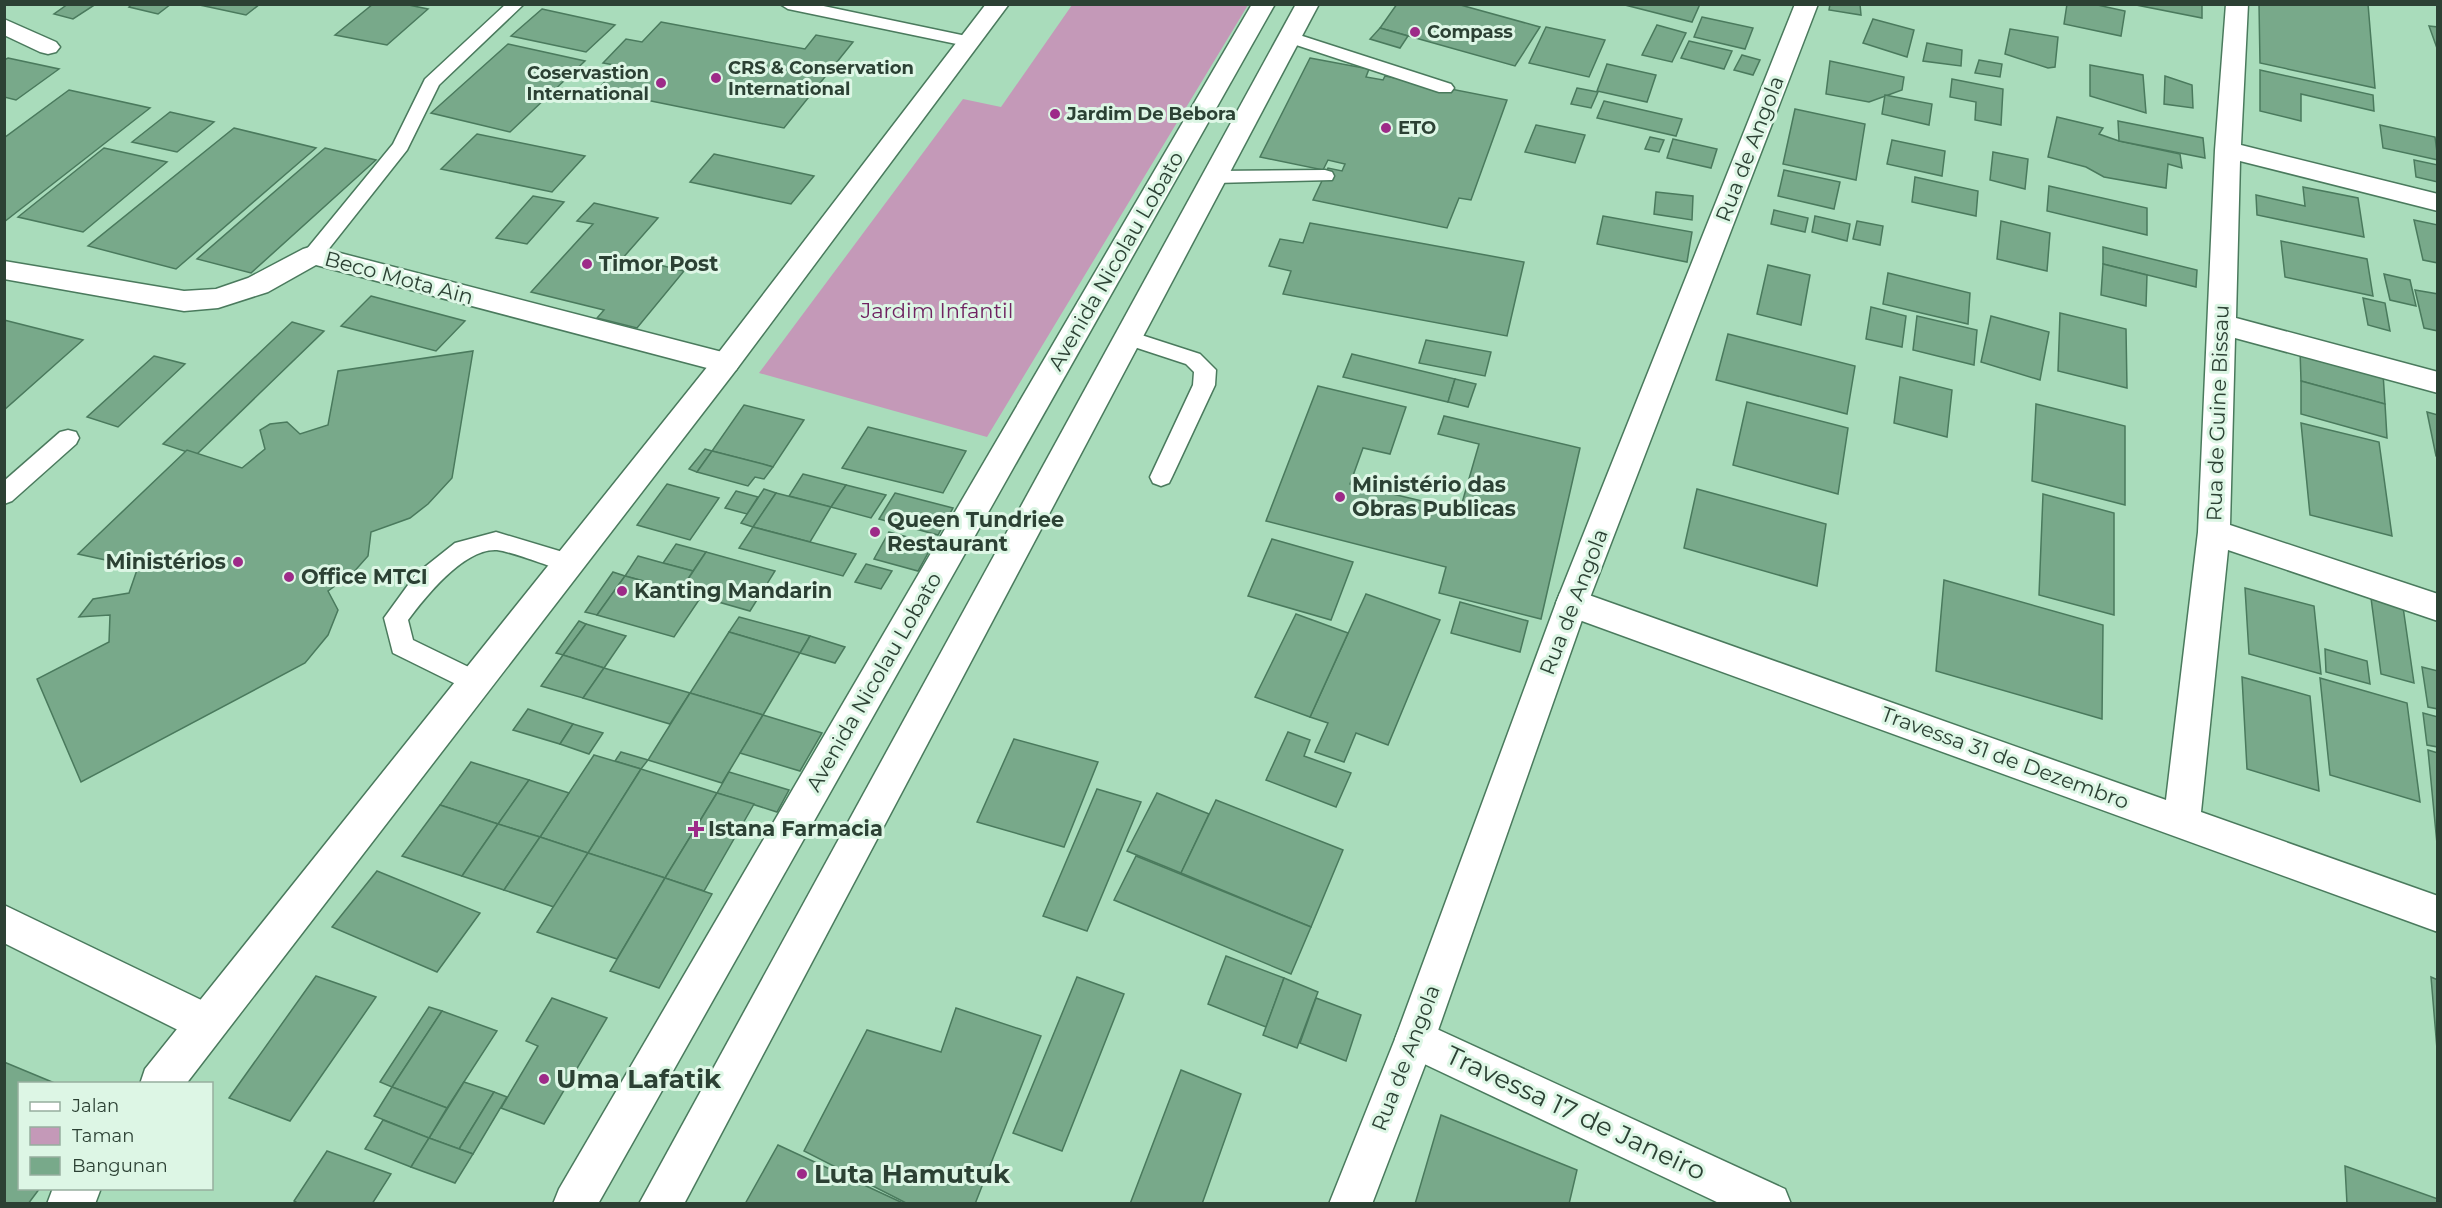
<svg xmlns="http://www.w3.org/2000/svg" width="2442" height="1208" viewBox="0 0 2442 1208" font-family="Montserrat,sans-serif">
	<rect width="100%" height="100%" fill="#a9dcbb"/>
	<polygon fill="#c499b8" points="1072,5 1248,5 987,437 759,373 963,99 1001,107"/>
	<g fill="#78a98a" stroke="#4a7a5d" stroke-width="1.5">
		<polygon points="68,4 96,4 73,19 54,14"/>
		<polygon points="132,4 171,4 158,14 129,7"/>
		<polygon points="195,4 260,4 246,15"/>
		<polygon points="373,4 404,4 428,9 387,45 335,35"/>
		<polygon points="1397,4 1457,4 1540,27 1515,66 1380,28"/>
		<polygon points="1621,4 1700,4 1692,22"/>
		<polygon points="1830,4 1860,4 1861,15 1829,10"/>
		<polygon points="2067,4 2093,4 2125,11 2121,36 2064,24"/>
		<polygon points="2131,4 2202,4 2202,18"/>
		<polygon points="2259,4 2368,4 2375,88 2260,63"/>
		<polygon points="542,9 615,25 586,52 511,36"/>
		<polygon points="1702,17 1753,28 1745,49 1694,37"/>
		<polygon points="1873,19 1914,30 1907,57 1863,43"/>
		<polygon points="661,22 805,49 816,35 853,42 784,128 597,90 620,66 603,63 626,39 642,42"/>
		<polygon points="1657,25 1686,33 1672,62 1642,55"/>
		<polygon points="2429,26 2438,27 2438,51"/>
		<polygon points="1546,27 1605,40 1589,77 1529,63"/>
		<polygon points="1380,28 1408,36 1400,48 1370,39"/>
		<polygon points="2010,29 2058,37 2055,67 2048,68 2005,54"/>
		<polygon points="1689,41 1732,51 1724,69 1681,58"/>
		<polygon points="1927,43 1962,50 1961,66 1923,61"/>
		<polygon points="508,44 585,61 510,132 431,113"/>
		<polygon points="1742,55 1760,60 1753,75 1734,70"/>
		<polygon points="8,58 59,69 16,100 4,97 4,60"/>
		<polygon points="1310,58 1369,69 1366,77 1383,80 1385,76 1507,100 1471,200 1459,198 1447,228 1313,200 1328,168 1342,171 1345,164 1328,160 1323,170 1260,157"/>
		<polygon points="1979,60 2002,64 2000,77 1975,73"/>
		<polygon points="1830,61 1904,77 1902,90 1869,102 1826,94"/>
		<polygon points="1607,64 1656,75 1647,102 1597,91"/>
		<polygon points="2090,65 2143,75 2146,113 2090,96"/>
		<polygon points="2260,70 2373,95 2374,111 2301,94 2301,121 2260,111"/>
		<polygon points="2165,76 2192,85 2193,108 2164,104"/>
		<polygon points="1952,79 2003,89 2001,125 1975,120 1976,102 1950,97"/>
		<polygon points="1577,88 1598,92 1591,108 1571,104"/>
		<polygon points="69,90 150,108 4,222 4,138"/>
		<polygon points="1885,95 1932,104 1929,125 1882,114"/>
		<polygon points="1604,101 1682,119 1676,136 1597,118"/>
		<polygon points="1795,109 1865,124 1856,180 1783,164"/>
		<polygon points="170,112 214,122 177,152 132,142"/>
		<polygon points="2057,117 2103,128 2099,134 2119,141 2180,154 2182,168 2168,164 2166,188 2104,177 2086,167 2048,157"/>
		<polygon points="2118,121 2203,138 2205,158 2119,141"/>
		<polygon points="1536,125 1585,135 1575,163 1525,152"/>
		<polygon points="2380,125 2435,137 2438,160 2383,148"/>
		<polygon points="234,128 316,148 176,269 88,246"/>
		<polygon points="477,134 585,156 552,192 441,169"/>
		<polygon points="1650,137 1664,140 1659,152 1645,149"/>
		<polygon points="1673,139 1717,149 1711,168 1667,158"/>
		<polygon points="1892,140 1945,151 1942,176 1887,164"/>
		<polygon points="104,148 167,162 83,232 18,217"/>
		<polygon points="325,148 376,160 251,273 197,259"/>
		<polygon points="1993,152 2028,159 2025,189 1990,180"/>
		<polygon points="714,154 814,176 791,204 690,182"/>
		<polygon points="2414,160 2438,165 2438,182 2416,177"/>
		<polygon points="1784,170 1840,182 1834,209 1778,196"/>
		<polygon points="1915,177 1978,191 1976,216 1912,202"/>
		<polygon points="2049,186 2147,208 2147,235 2047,211"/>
		<polygon points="2303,187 2358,198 2364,237 2257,215 2256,195 2305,206"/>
		<polygon points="1656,192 1693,196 1692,220 1654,214"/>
		<polygon points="533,196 564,202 527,244 496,238"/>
		<polygon points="594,203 658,218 614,268 629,272 639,260 684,271 637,328 597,318 604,310 531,292 593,224 577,221"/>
		<polygon points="1774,210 1808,218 1805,232 1771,224"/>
		<polygon points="1603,216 1692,232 1687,262 1597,244"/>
		<polygon points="1815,216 1850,224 1847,241 1812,232"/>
		<polygon points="2414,220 2438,225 2438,263 2423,260"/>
		<polygon points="1857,221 1883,226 1880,245 1853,239"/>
		<polygon points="2001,221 2050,233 2047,271 1997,259"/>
		<polygon points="1310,223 1524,262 1507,336 1283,294 1291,271 1269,266 1280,239 1303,243"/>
		<polygon points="2281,241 2367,259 2373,296 2285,277"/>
		<polygon points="2103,247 2197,270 2196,287 2103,264"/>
		<polygon points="2103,264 2147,275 2146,306 2101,295"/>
		<polygon points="1768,265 1810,275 1801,325 1757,314"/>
		<polygon points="1888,273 1970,293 1968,324 1883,304"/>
		<polygon points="2384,274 2410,280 2416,306 2390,300"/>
		<polygon points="2415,290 2438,294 2438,331 2424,328"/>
		<polygon points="371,296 465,321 436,351 341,326"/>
		<polygon points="2363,298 2385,303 2390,331 2368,325"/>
		<polygon points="1871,307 1906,316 1902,347 1866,339"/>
		<polygon points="2060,313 2126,329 2127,388 2058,371"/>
		<polygon points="1917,316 1977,330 1974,365 1913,350"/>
		<polygon points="1991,316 2049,332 2040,380 1981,362"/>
		<polygon points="4,320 83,340 4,410"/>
		<polygon points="292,322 324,331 196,455 163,444"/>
		<polygon points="1728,334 1855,366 1847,414 1716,380"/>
		<polygon points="1426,340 1491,352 1485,376 1419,363"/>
		<polygon points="2300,350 2383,373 2385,404 2301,381"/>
		<polygon points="473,351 452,478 428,504 410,518 371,532 368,556 352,574 328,591 338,610 328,635 305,663 81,782 37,679 109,642 110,615 79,617 93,599 129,593 138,567 78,554 187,450 242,468 265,449 260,430 270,424 287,422 300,434 328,425 338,371"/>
		<polygon points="1352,354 1455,379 1448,402 1343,377"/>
		<polygon points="154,356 185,364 118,427 87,417"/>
		<polygon points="1900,377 1952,390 1947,437 1894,423"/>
		<polygon points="1455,379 1476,384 1468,407 1448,402"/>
		<polygon points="2301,381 2385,404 2387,438 2301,414"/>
		<polygon points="1318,386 1406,407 1390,454 1363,448 1350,484 1460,510 1479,444 1438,434 1444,416 1580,448 1541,619 1439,593 1446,567 1266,521"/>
		<polygon points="1747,402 1848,428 1838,494 1733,465"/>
		<polygon points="2036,404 2125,426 2125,505 2032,481"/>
		<polygon points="744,405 804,420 773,467 712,451"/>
		<polygon points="2427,412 2438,415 2438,457 2436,456"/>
		<polygon points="2301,423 2379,442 2392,536 2310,515"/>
		<polygon points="868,427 966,451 943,493 842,468"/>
		<polygon points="705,449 712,451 697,472 689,469"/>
		<polygon points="712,451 763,464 773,467 764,479 755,477 748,486 697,472"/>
		<polygon points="803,474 846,485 831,507 789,496"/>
		<polygon points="667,484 719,498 690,540 637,525"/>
		<polygon points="846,485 886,495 871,518 831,507"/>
		<polygon points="764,489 776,493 753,527 741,523"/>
		<polygon points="1697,489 1826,524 1817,586 1684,548"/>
		<polygon points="736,491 758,497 747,514 725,508"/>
		<polygon points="776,493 831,507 810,542 753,527"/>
		<polygon points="895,493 953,508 938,535 879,519"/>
		<polygon points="2043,494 2114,513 2114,615 2039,595"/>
		<polygon points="753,527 810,542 856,554 843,576 739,548"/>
		<polygon points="889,532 933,544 918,571 874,559"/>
		<polygon points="1272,539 1353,562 1331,620 1248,596"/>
		<polygon points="676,544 706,552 693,571 663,563"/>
		<polygon points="706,552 775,571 750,611 680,591"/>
		<polygon points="638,556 663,563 693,571 680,591 625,576"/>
		<polygon points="866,564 892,571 881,589 855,582"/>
		<polygon points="613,572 625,576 597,615 585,612"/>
		<polygon points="625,576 680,591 701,597 674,637 597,615"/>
		<polygon points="1944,580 2103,625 2102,719 1936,671"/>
		<polygon points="2245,588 2314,606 2321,674 2249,654"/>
		<polygon points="1366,594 1440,620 1388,745 1356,733 1344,762 1315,752 1328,723 1310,717"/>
		<polygon points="2371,598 2403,607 2414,683 2381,674"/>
		<polygon points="1460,602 1528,621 1520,652 1451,633"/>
		<polygon points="1296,614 1348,633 1310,717 1255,697"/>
		<polygon points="739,617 810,636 800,653 729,632"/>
		<polygon points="579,621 586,624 563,655 556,653"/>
		<polygon points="586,624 626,636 604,668 563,655"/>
		<polygon points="729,632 800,653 763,715 690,693"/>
		<polygon points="810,636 845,647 835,663 800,653"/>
		<polygon points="2325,649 2367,661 2370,684 2326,672"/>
		<polygon points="563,655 604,668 583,698 541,686"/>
		<polygon points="2422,667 2438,671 2438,709 2428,707"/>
		<polygon points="604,668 690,693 670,724 583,698"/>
		<polygon points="2242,677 2310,696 2319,791 2247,769"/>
		<polygon points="2320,678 2407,703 2420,802 2330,775"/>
		<polygon points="690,693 763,715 722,783 648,760"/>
		<polygon points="528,709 573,724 560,744 513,730"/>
		<polygon points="2423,713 2438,717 2438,747 2427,745"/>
		<polygon points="763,715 822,733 800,771 740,753"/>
		<polygon points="573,724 603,733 589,754 560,744"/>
		<polygon points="1288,732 1310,740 1304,756 1351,773 1336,807 1266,780"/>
		<polygon points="1014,739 1098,762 1064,847 977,822"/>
		<polygon points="2428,750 2438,753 2438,854"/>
		<polygon points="621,752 648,760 641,769 615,761"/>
		<polygon points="594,755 641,769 588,853 540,837"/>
		<polygon points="471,762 529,780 498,824 440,805"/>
		<polygon points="641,769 717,793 665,878 588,853"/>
		<polygon points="729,772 789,790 777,812 717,793"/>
		<polygon points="529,780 569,793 540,837 498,824"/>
		<polygon points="1097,789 1141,802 1087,931 1043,916"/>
		<polygon points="717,793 754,804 704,891 665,878"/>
		<polygon points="1157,793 1209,814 1181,873 1127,851"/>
		<polygon points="1216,800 1343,850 1311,927 1181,873"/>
		<polygon points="440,805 498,824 462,876 402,856"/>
		<polygon points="498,824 540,837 504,890 462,876"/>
		<polygon points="540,837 588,853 554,907 504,890"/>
		<polygon points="588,853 665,878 617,959 537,932"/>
		<polygon points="1136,856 1311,927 1291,974 1114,900"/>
		<polygon points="377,871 480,913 437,972 332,927"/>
		<polygon points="665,878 712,894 659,988 610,971"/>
		<polygon points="1226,956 1284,978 1266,1027 1208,1004"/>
		<polygon points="316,976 376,997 290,1121 229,1098"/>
		<polygon points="1077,977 1124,994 1062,1151 1013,1133"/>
		<polygon points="2431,977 2438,980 2438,1061"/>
		<polygon points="1284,978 1318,992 1297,1048 1263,1035"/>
		<polygon points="552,998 607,1018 544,1124 501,1108 538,1046 526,1041"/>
		<polygon points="1316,998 1361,1015 1346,1061 1300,1043"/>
		<polygon points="429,1007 442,1011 392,1087 380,1082"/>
		<polygon points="956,1008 1041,1036 975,1204 908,1204 804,1151 867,1030 941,1052"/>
		<polygon points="442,1011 497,1031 447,1108 392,1087"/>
		<polygon points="4,1062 57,1084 20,1084 20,1188 40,1188 28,1204 4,1204"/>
		<polygon points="1181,1070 1241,1094 1202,1204 1130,1204"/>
		<polygon points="464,1082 494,1092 459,1149 429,1138"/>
		<polygon points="392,1087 447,1108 429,1138 374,1116"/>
		<polygon points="494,1092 507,1097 473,1154 459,1149"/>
		<polygon points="1441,1115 1577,1170 1569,1204 1415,1204"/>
		<polygon points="383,1120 429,1138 411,1167 365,1149"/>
		<polygon points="429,1138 473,1154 455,1183 411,1167"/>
		<polygon points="778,1145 905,1204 745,1204"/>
		<polygon points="327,1151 391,1174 372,1204 299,1204 294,1201"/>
		<polygon points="2345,1166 2438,1199 2438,1204 2347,1204"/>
	</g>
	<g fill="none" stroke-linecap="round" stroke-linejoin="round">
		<g stroke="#4a7a5d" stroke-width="3">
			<g id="lane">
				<polygon points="506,4 524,4 439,85 407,150 320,260 313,262 306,260 303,255 306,250 393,144 425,79"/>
				<polygon points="780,4 814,4 971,37 977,38 979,42 977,46 971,47 788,9"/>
				<polygon points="1290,32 1451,84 1454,88 1451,92 1439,92 1284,41 1282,37 1284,33"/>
				<polygon points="1325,170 1332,172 1334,176 1332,180 1215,183 1208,181 1206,177 1208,173 1215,171"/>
				<polygon points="1129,331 1200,354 1216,370 1215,385 1172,477 1169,483 1161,486 1153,483 1150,477 1193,385 1194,372 1186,364 1122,343 1119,338 1122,333"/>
				<polygon points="68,430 76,432 79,438 76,444 12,501 4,504 4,481 60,432"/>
				<path d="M496 532 576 556 580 563 576 570 568 572C550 567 513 552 497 550 464 548 426 596 408 620L413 640 483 674 486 682 483 690 474 693 393 653 384 618 416 574 455 543Z"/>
			</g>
		</g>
		<g stroke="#4a7a5d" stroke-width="3">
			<g id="street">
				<polygon points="2226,4 2248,4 2241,145 2438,194 2438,211 2240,161 2236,318 2438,372 2438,393 2235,338 2230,525 2438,594 2438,621 2228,550 2201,812 2438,896 2438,932 1560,613 1556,603 1560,593 1572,589 2166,800 2198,532 2215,150"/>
				<polygon points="4,19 56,42 60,47 56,52 48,54 40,52 4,35"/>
				<polygon points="313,246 726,353 736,356 740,363 736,370 726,373 316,265 268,292 218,308 184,311 4,279 4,261 184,291 216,289 248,278 303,249"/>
				<polygon points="4,905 220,1009 226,1023 220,1037 206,1043 192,1037 4,943"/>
				<polygon points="1415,1019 1785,1189 1791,1204 1721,1204 1401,1053 1395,1039 1401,1025"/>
			</g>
		</g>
		<g stroke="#4a7a5d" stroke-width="3">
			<g id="secondary">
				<polygon points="986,4 1009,4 736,370 186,1084 140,1084 145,1069 716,356"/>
				<polygon points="1795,4 1818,4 1588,603 1435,1039 1372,1204 1329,1204 1395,1039 1556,603"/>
				<polygon points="53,1188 101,1188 95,1204 47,1204"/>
			</g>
		</g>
		<g stroke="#4a7a5d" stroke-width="3">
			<g id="primary">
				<polygon points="1252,4 1275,4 598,1204 553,1204 559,1189"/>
				<polygon points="1296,4 1319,4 684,1204 639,1204"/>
			</g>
		</g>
		<use href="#lane" fill="#fff" fill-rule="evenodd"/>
		<use href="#street" fill="#fff" fill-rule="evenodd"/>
		<use href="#secondary" fill="#fff" fill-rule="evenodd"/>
		<use href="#primary" fill="#fff" fill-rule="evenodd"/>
	</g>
	<g fill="#9d2b88" stroke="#ddf6e5" stroke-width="2">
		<circle cx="1415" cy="32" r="6"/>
		<circle cx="716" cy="78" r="6"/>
		<circle cx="661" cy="83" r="6"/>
		<circle cx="1055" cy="114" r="6"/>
		<circle cx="1386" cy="128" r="6"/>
		<circle cx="587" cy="264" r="6"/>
		<circle cx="1340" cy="497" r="6"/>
		<circle cx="875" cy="532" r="6"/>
		<circle cx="238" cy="562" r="6"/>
		<circle cx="289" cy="577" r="6"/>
		<circle cx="622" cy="591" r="6"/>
		<path d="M693 820h6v6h6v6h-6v6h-6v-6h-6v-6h6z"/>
		<circle cx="544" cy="1079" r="6"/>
		<circle cx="802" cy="1174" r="6"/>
	</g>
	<g text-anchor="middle" stroke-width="6" stroke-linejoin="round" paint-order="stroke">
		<g font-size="18" font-weight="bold" fill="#2c4134" stroke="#ddf6e5" text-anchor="start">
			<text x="1427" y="38">Compass</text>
			<text x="728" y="74">CRS &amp; Conservation<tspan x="728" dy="21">International</tspan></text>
			<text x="649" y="79" text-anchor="end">Coservastion<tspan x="649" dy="21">International</tspan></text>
			<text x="1067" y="120">Jardim De Bebora</text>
			<text x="1398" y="134">ETO</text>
		</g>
		<g font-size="21" fill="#2c4134" stroke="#ddf6e5">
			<text transform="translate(1750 149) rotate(-69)" y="7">Rua de Angola</text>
			<text transform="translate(1116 261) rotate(-60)" y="7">Avenida Nicolau Lobato</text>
			<text transform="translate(399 278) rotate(15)" y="7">Beco Mota Ain</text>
			<text transform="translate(2218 413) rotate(-88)" y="7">Rua de Guine Bissau</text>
			<text transform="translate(1574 602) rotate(-69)" y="7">Rua de Angola</text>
			<text transform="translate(874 682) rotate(-60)" y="7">Avenida Nicolau Lobato</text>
			<text transform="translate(2005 758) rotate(20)" y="7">Travessa 31 de Dezembro</text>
			<text transform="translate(1406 1058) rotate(-69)" y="7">Rua de Angola</text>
		</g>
		<g font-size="21" font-weight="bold" fill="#2c4134" stroke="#ddf6e5" text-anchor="start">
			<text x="599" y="271">Timor Post</text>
			<text x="1352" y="492">Ministério das<tspan x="1352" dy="24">Obras Publicas</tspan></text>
			<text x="887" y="527">Queen Tundriee<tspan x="887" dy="24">Restaurant</tspan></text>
			<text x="226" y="569" text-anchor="end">Ministérios</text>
			<text x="301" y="584">Office MTCI</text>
			<text x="634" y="598">Kanting Mandarin</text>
			<text x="708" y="836">Istana Farmacia</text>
		</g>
		<g font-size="21" fill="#702361" stroke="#ddf6e5">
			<text x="937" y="318">Jardim Infantil</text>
		</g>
		<g font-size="26" font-weight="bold" fill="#2c4134" stroke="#ddf6e5" text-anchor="start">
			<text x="556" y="1088">Uma Lafatik</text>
			<text x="814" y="1183">Luta Hamutuk</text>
		</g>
		<g font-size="26" fill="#2c4134" stroke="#ddf6e5">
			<text transform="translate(1576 1113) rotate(25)" y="9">Travessa 17 de Janeiro</text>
		</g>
	</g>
	<rect width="2442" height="1208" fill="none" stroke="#2c4134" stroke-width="12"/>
	<rect x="18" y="1082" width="195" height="108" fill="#ddf6e5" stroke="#96ae9e" stroke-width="1.5"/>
	<rect x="30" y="1102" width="30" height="9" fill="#ffffff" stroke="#96ae9e" stroke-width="1.5"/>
	<text x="72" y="1112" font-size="18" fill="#2c4134">Jalan</text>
	<rect x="30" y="1127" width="30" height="18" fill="#c499b8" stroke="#96ae9e" stroke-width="1.5"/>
	<text x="72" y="1142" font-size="18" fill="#2c4134">Taman</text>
	<rect x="30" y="1157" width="30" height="18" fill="#78a98a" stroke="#96ae9e" stroke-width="1.5"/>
	<text x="72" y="1172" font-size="18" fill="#2c4134">Bangunan</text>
</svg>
